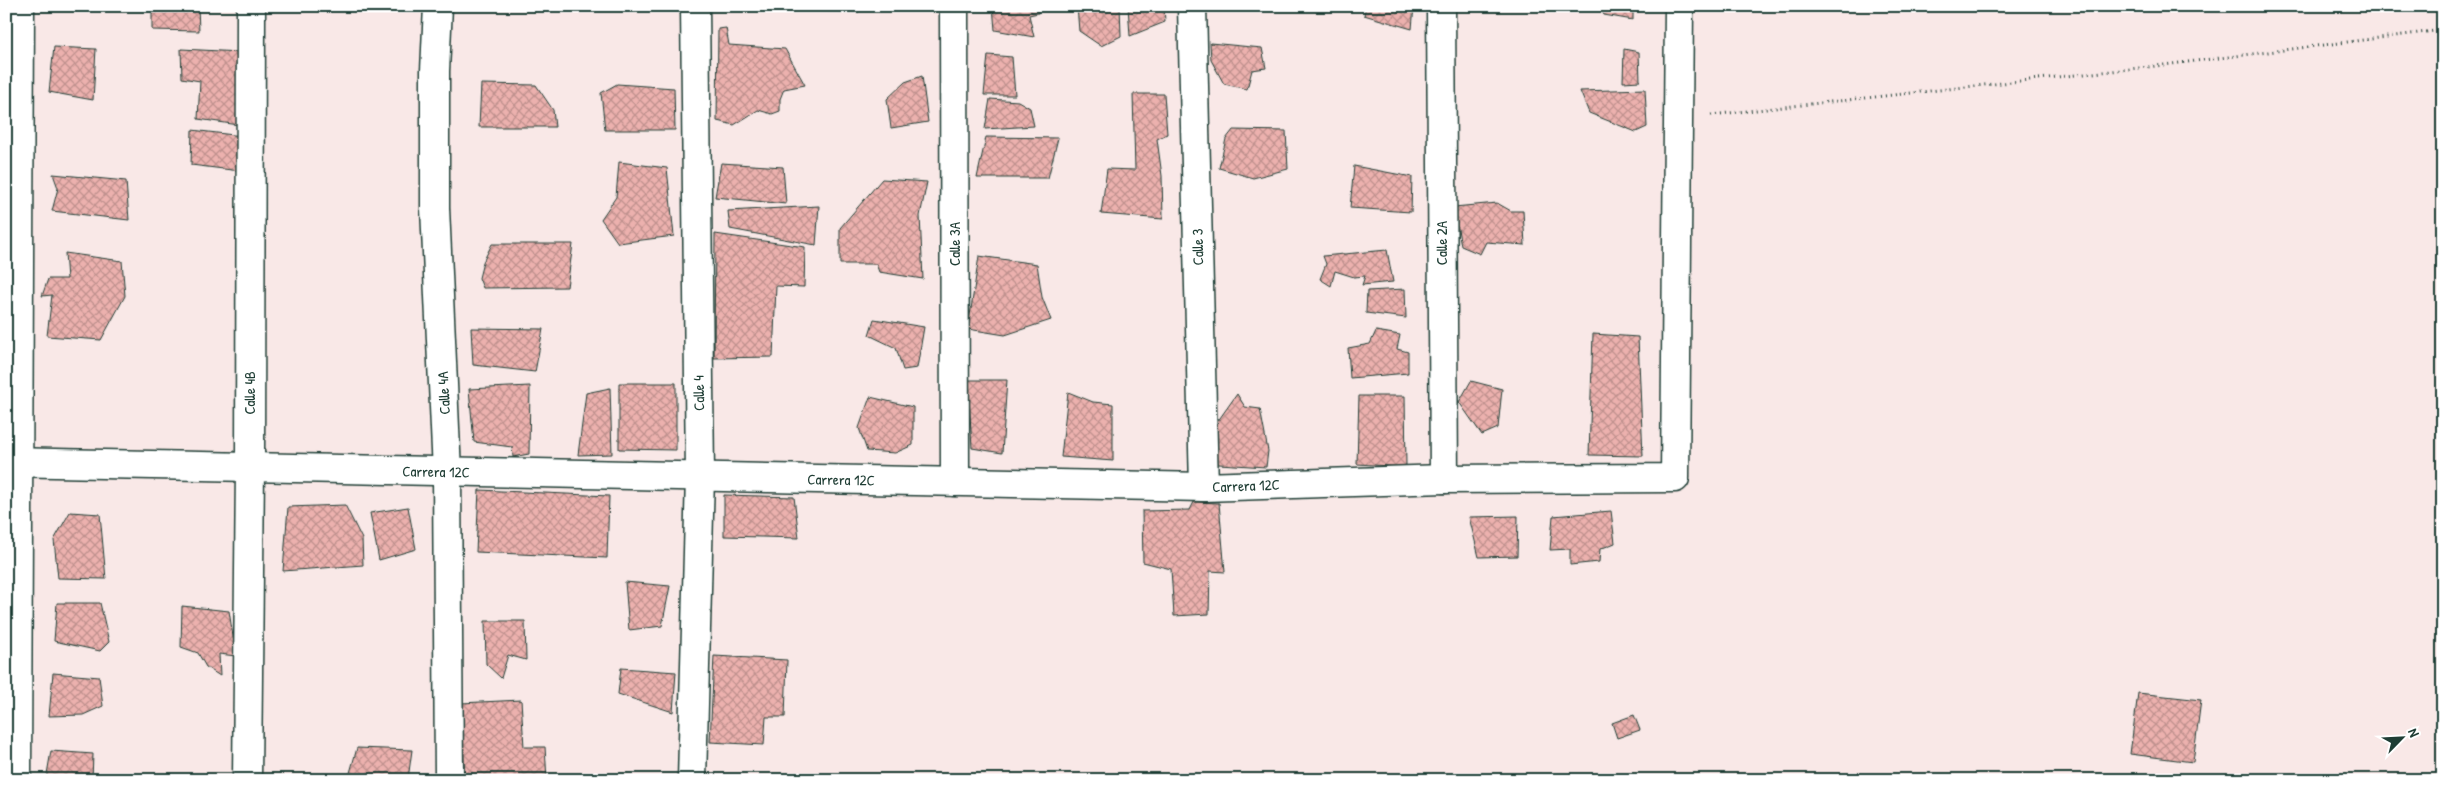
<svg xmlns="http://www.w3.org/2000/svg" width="2449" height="786" viewBox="0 0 2449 786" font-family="'Patrick Hand',sans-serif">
	<defs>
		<pattern id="building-cross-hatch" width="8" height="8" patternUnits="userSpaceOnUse" patternTransform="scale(1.25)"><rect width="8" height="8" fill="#ecb1ae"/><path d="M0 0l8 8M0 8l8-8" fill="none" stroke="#bf918e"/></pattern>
	</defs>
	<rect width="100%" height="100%" fill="#f9e8e7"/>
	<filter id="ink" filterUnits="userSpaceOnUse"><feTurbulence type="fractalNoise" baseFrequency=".02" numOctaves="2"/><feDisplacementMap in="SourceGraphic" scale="10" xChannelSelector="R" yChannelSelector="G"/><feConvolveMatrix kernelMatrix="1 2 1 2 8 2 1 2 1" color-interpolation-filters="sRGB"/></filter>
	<g filter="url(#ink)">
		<g fill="url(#building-cross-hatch)" stroke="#1f3d34">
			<polygon points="152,6 198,6 199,31 152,30"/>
			<polygon points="780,6 859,6 859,12 779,11"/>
			<polygon points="993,6 1038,6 1038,13 1029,15 1034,37 995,30"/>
			<polygon points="1077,6 1120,6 1121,36 1101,46 1079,31"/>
			<polygon points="1128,6 1164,6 1165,22 1130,36"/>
			<polygon points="1366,6 1414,6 1412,29 1364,15"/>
			<polygon points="1599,6 1638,6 1633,8 1633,20 1604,15"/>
			<polygon points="726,28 729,45 785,49 805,85 784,89 780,99 780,111 772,114 758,110 734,125 717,121 718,29"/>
			<polygon points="1210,43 1262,48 1266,68 1252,70 1247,89 1224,84 1211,60"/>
			<polygon points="54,47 96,49 93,100 49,92"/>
			<polygon points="181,49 240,52 239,125 198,119 200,81 182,78"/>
			<polygon points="1624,49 1639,52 1640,81 1623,82"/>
			<polygon points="988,55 1012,57 1015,95 984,95"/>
			<polygon points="922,76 928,122 891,128 887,99 905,82"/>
			<polygon points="481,84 536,85 553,110 555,127 479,127"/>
			<polygon points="617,84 674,88 675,130 605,130 601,93"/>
			<polygon points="1645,89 1647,127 1636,132 1589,113 1580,91"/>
			<polygon points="1133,94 1164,94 1167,134 1157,139 1162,176 1163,219 1101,214 1107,169 1135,170"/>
			<polygon points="990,99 1018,101 1030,108 1034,126 985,129"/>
			<polygon points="192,130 242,136 240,171 191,165"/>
			<polygon points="1233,130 1286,131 1288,169 1253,178 1219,168 1226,139"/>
			<polygon points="986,137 1058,138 1048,178 977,178"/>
			<polygon points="619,162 667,168 674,236 618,243 601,219 616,197"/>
			<polygon points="721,163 783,167 786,204 715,197"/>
			<polygon points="1354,166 1412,177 1411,212 1350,208"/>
			<polygon points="53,174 126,181 129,220 52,211 58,188"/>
			<polygon points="882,179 927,182 920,216 923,279 879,272 876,264 840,264 840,228"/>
			<polygon points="1497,203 1511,211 1523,211 1525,245 1486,242 1480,254 1461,246 1454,207"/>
			<polygon points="819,206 816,245 730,229 728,211"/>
			<polygon points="715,234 805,247 804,287 776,286 773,357 714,358"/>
			<polygon points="492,244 573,244 567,287 483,288 479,278 483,262"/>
			<polygon points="1387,250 1393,282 1362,285 1365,276 1354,277 1335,271 1331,286 1320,279 1326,264 1323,256"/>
			<polygon points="65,253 122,261 125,296 101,340 47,336 52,295 42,296 48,279 67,279"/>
			<polygon points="979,256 1037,264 1042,297 1051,320 1005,335 968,329"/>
			<polygon points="1405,289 1406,318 1366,313 1367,291"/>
			<polygon points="874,319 924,327 917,368 903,370 896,348 869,335"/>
			<polygon points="471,328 543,329 535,372 473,365"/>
			<polygon points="1376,331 1400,335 1397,349 1408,352 1408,373 1350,378 1348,348 1370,344"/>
			<polygon points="1593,334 1638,337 1643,456 1589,455"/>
			<polygon points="968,380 1007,380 1002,453 972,448"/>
			<polygon points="1471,381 1502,389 1498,428 1482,435 1459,402"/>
			<polygon points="619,383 676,383 676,450 619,449"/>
			<polygon points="530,386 529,454 513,457 512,447 474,442 469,389"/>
			<polygon points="610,388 612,454 578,455 586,393"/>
			<polygon points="1068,392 1093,402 1113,404 1113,461 1061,457"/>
			<polygon points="1237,394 1245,407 1260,409 1268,451 1266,467 1219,464 1203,442"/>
			<polygon points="1359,396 1405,396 1406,467 1357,464"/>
			<polygon points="870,397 913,407 913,445 895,453 867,451 859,428"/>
			<polygon points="479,490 609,496 607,558 476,552"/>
			<polygon points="724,495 794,497 799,538 724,536"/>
			<polygon points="1194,502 1219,503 1225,572 1210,571 1209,614 1174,616 1171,569 1143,562 1142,511 1190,510"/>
			<polygon points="345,505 362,539 363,565 283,571 288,507"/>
			<polygon points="408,507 416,549 379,560 370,513"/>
			<polygon points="1611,511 1615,543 1600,549 1599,562 1570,565 1570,549 1550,550 1553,516"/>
			<polygon points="70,512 100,514 106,579 58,578 54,540"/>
			<polygon points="1518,516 1517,556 1479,557 1469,517"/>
			<polygon points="625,582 670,586 662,626 629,630"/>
			<polygon points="57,603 100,603 109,642 100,651 54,641"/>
			<polygon points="182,606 229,611 236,656 219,654 220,676 206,667 198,653 181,647"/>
			<polygon points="485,621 525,621 526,660 508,655 501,678 486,664"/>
			<polygon points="714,656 787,660 785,717 766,717 764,745 710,742"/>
			<polygon points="621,668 676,672 673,712 618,694"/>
			<polygon points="53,673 99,677 103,706 83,715 49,716"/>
			<polygon points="2138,693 2201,700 2193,762 2130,754"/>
			<polygon points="521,700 524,747 545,747 547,780 465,780 461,703"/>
			<polygon points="1634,715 1640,730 1617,738 1612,723"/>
			<polygon points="357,748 412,750 408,779 348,780"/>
			<polygon points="51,751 93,754 92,780 46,780"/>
		</g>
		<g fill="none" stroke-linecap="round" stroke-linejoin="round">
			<g stroke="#1f3d34" stroke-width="31">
				<g id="minor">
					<polyline points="438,6 435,71 435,208 447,472 449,780"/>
					<polyline points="954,6 955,482"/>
					<polyline points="1192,6 1204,487"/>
					<polyline points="1441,6 1444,479"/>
					<polyline points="6,462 1204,487 1444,479 1675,478 1679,6"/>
					<polyline points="17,780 20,6"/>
					<polyline points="247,780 250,467 251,6"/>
					<polyline points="692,780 700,476 695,6"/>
				</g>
			</g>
			<polyline stroke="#1f3d34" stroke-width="3" stroke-dasharray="1 4" stroke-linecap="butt" points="1711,115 2148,67 2443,30"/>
			<use href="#minor" stroke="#fff" stroke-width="28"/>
		</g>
	</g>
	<g text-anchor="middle" stroke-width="5" stroke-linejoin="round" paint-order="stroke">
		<g font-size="15" fill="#1f3d34" stroke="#fff">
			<text transform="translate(1442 243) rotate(-90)" y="5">Calle 2A</text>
			<text transform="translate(955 244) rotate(-90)" y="5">Calle 3A</text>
			<text transform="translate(1198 247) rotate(-91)" y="5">Calle 3</text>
			<text transform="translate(250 393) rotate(-90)" y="5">Calle 4B</text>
			<text transform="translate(444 393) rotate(-93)" y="5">Calle 4A</text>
			<text transform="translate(699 393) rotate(-91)" y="5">Calle 4</text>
			<text transform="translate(436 472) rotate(1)" y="5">Carrera 12C</text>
			<text transform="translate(841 480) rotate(1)" y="5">Carrera 12C</text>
			<text transform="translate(1246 486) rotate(-2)" y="5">Carrera 12C</text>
		</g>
	</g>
	<rect width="2449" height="786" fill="none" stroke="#fff" stroke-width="25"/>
	<rect x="12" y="12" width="2424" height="761" fill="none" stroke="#1f3d34" stroke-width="2" filter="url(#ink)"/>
	<g transform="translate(2402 738) rotate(66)" stroke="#ffffff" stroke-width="4" paint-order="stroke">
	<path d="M0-4L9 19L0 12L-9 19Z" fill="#1f3d34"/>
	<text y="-8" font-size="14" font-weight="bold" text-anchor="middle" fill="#1f3d34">N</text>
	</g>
</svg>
